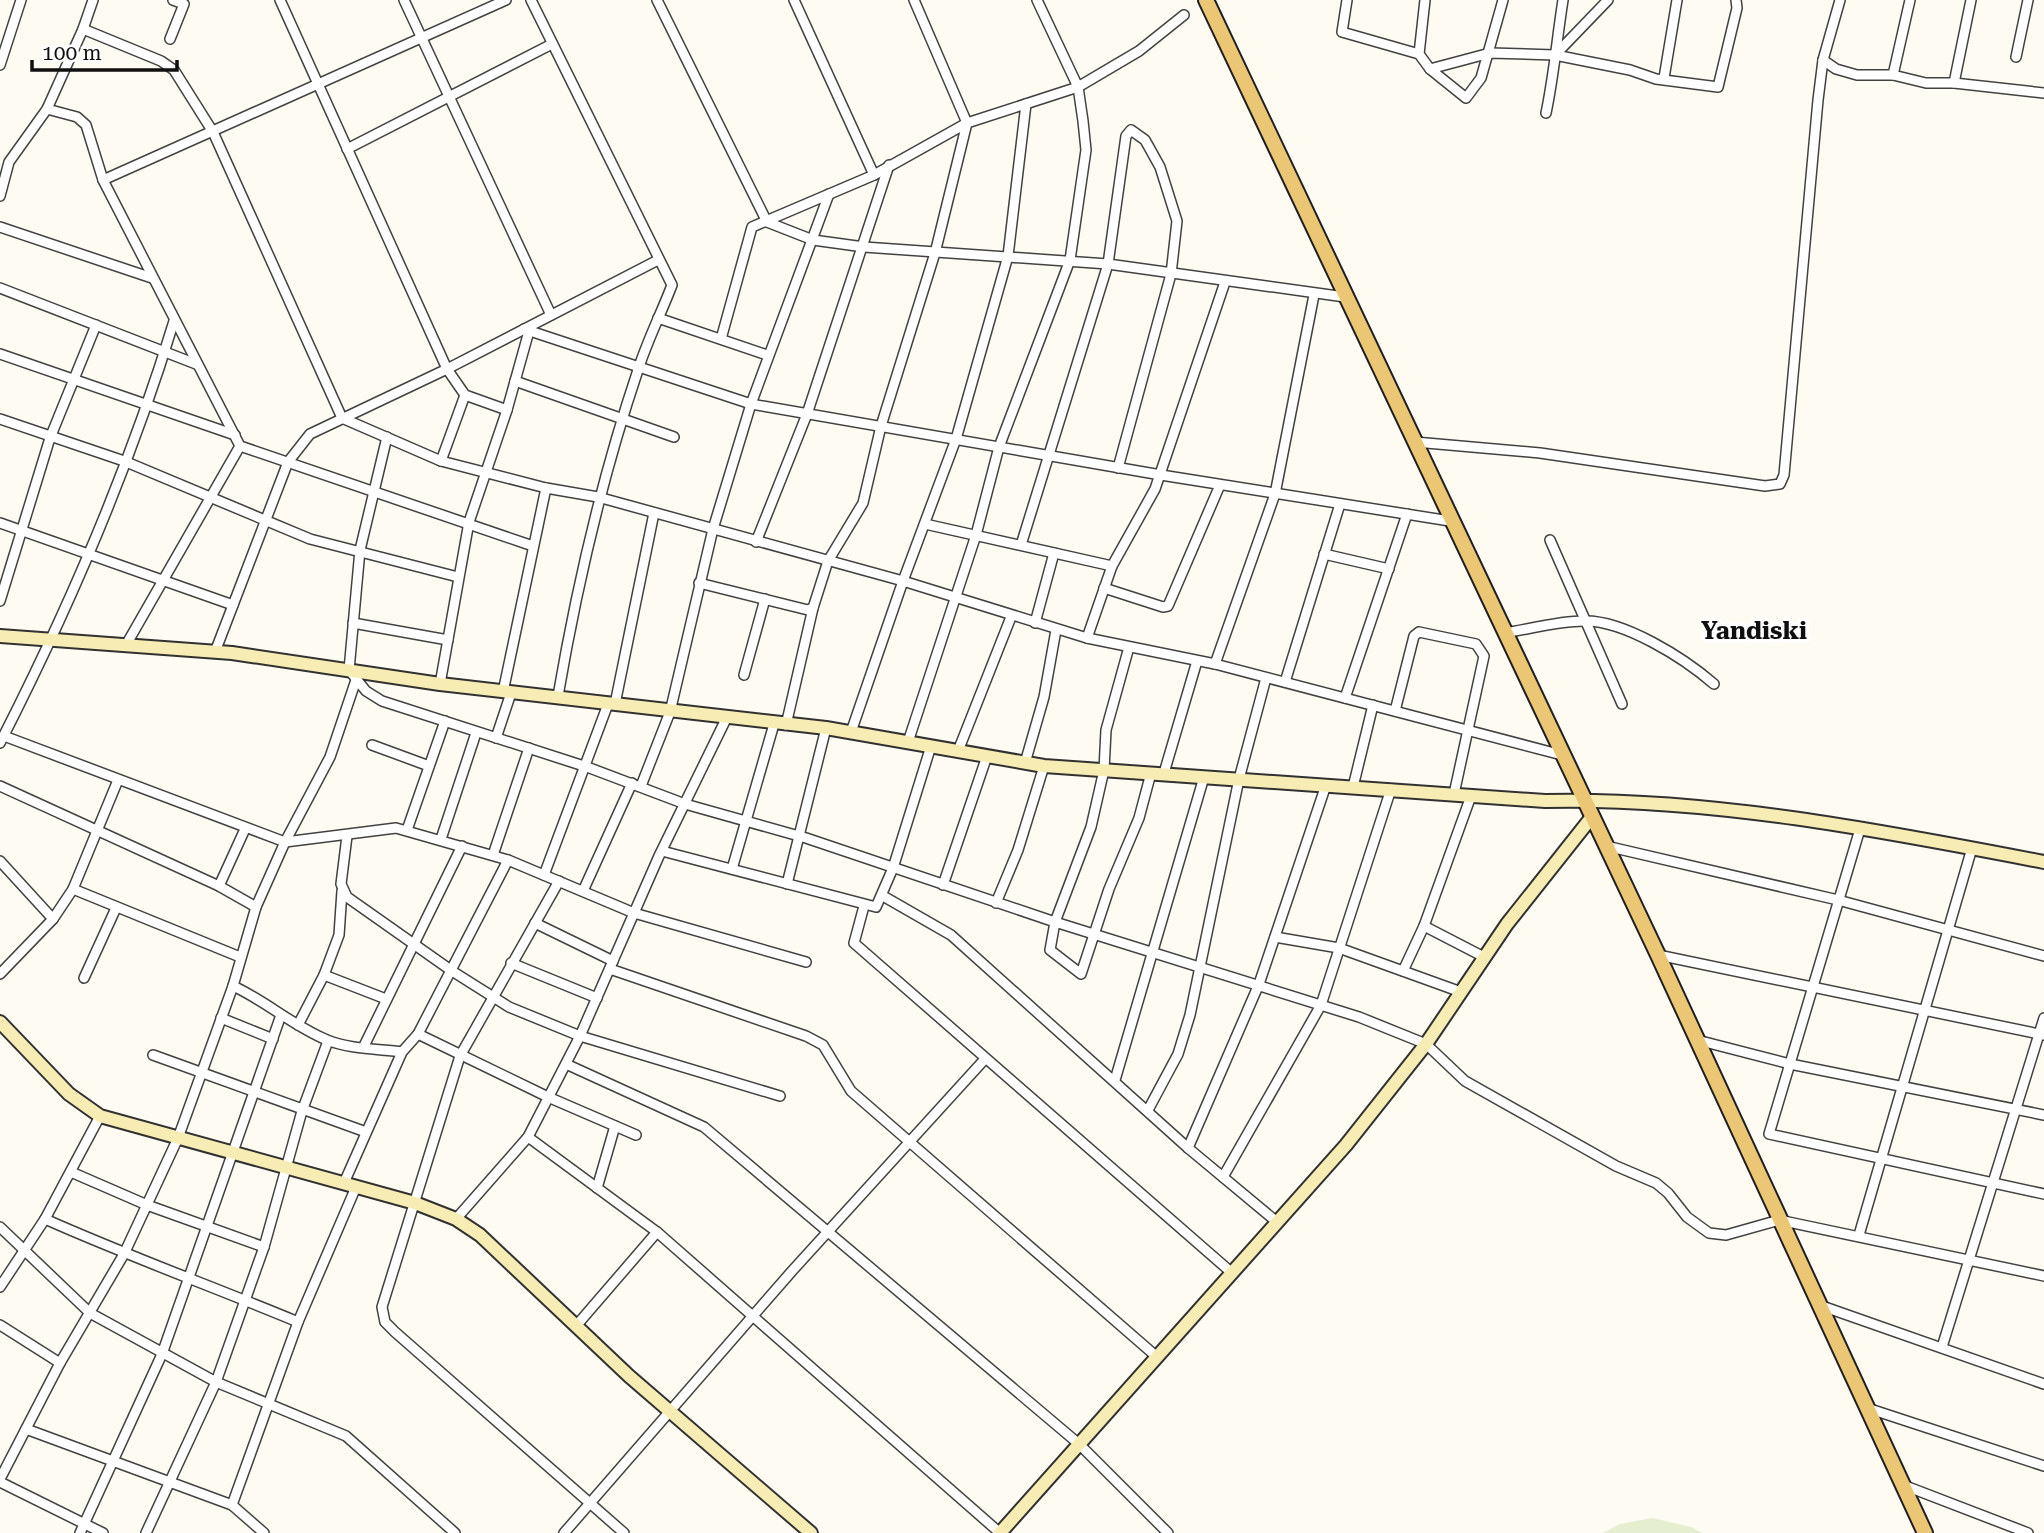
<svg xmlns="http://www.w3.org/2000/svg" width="2044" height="1533" viewBox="0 0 2044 1533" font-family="'Roboto Serif',serif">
	<rect width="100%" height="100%" fill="#fefbf2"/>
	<polygon fill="#e5eecf" points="1652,1518 1691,1527 1702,1533 1603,1533 1620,1524"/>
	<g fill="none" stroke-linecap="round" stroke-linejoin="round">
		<g stroke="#424242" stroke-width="12">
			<g id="street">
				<polyline points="280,0 447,369 465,395 507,410 469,522 440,684"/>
				<polyline points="404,0 551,315"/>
				<path d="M531 0 672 285C661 314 647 341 638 370 602 477 577 585 558 696"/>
				<polyline points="657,0 767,222 813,240 864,247 1108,264 1345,297"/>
				<polyline points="794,0 874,175"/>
				<polyline points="1347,0 1342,32 1419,54 1430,69 1466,98 1481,78 1503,0"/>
				<polyline points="83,29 161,61 174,70 213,132 342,418 441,461 546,488 598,497 903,581 1087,638 1215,664 1562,755"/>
				<polyline points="170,39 184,4 173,0"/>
				<polyline points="1419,54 1425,0"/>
				<polyline points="1555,55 1608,0"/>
				<polyline points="2016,57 2028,0"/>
				<polyline points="1823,60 1836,69 1857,75 1893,75 1926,83 1954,83 2044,93"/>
				<polyline points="0,65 21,0"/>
				<polyline points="1430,69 1490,53 1555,55 1630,70 1656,79 1718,87 1737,8 1736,0"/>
				<polyline points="1893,75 1910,0"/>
				<polyline points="1664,78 1677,0"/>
				<polyline points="1954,83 1971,0"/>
				<polyline points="47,109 77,117 86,125 103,180 240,446 533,546"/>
				<path d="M1546 113C1554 75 1557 38 1563 0"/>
				<polyline points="347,149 552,44"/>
				<polyline points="103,180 506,0"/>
				<polyline points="0,196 9,162 47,109 83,29 93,0"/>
				<polyline points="0,227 152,278"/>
				<polyline points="0,288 196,364"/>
				<polyline points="658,318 767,355"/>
				<polyline points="524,329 751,404 1161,475 1450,521"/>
				<polyline points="721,339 752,227 874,175 967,123 1078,87 1139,51 1184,15"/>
				<polyline points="0,354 235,435"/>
				<polyline points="515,381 674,437"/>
				<polyline points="507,410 529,331"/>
				<polyline points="0,419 124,461 310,539 458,577"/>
				<polyline points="387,437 360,550 349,670 366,691 382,701 587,767 685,804 806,838 1055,922 1359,1017 1426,1044 1465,1081 1616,1166 1656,1183 1668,1193 1687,1217 1709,1233 1726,1235 1779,1220 2044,1276"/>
				<polyline points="1415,442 1540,453 1765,486 1780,484 1784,475 1818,100 1823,60 1840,0"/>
				<polyline points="441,461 465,395"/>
				<polyline points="0,523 233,605"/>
				<polyline points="925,524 1112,566"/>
				<polyline points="1550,540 1622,704"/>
				<polyline points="756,542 807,414 889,165"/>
				<polyline points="1021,545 1108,264 1126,136 1131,130 1145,140 1160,167 1177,221 1171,274 1118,468"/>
				<polyline points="1324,554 1389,569"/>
				<polyline points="699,583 808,610 813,608"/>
				<polyline points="1104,588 1163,607 1168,606 1220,485"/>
				<polyline points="0,601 50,438 96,325"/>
				<polyline points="353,623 448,640"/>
				<polyline points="1035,623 1054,553"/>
				<path d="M1504 633C1530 629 1558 621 1584 621 1624 620 1684 658 1714 684"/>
				<polyline points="1087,638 1112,566 1155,489 1225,282"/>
				<polyline points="126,645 240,446"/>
				<polyline points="1129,647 1106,730 1104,770 1091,827 1055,922 1050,950 1081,974 1109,889 1139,818 1151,773"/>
				<polyline points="215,652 288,462 310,434 447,369 658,260"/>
				<polyline points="1215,664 1275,494 1314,295"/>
				<polyline points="744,675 765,599"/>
				<polyline points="1285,682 1340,504"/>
				<polyline points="503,692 546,488"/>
				<polyline points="1345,698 1407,514"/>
				<polyline points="615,704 654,513"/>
				<polyline points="1395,711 1414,636 1419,632 1476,644 1484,656 1454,794"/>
				<polyline points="786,725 813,608 828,561 863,503 881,426 935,253 967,123 914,0"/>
				<polyline points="851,732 903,581 956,439 1008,256 1026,104"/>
				<polyline points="4,736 285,842 396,828 508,860 634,913 806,962"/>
				<polyline points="496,738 511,693"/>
				<polyline points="908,742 976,535 999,447 1070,260 1086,150 1083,121 1078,87 1037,0"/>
				<path d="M0 743C69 608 130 466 174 321"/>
				<polyline points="372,745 429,766"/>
				<polyline points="958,751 1011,617"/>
				<polyline points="1025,763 1044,697 1056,630"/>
				<polyline points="1164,773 1197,661"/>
				<polyline points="0,786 219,886 256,907"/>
				<polyline points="641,786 670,712 713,529 751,404 829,194"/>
				<polyline points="1353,787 1373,705"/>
				<polyline points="1860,829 1769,1134 2044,1194"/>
				<polyline points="407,830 445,721"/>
				<polyline points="347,836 341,884 347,897 452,971 509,1007 580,1036 780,1096"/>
				<polyline points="441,839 476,733"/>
				<polyline points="1606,846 1838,900 2044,956"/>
				<polyline points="662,851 876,907 893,868 931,746"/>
				<polyline points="493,855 529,748"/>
				<polyline points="0,861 53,919"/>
				<polyline points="732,869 774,724"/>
				<polyline points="544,875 608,704"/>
				<polyline points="559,881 460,1056 382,1307 385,1322 395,1332 624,1533"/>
				<polyline points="787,884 826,728"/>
				<polyline points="943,885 987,756"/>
				<polyline points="219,886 245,829"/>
				<polyline points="73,889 240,957"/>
				<polyline points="583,891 632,783"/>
				<polyline points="883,896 951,935 1188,1148 1277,1222"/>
				<polyline points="996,903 1018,850 1044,766"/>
				<polyline points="864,906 854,943 1232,1273"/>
				<polyline points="535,923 613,961"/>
				<polyline points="1424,926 1484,957"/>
				<polyline points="1275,937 1339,948 1461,992"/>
				<polyline points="1658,955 2044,1035"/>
				<polyline points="511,963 597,998"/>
				<polyline points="610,969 806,1036 823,1045 851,1091 1157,1357"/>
				<polyline points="1403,971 1424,926 1471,796"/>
				<polyline points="0,974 53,919 73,889 118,780"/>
				<polyline points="324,975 386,999"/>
				<polyline points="84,978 116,908"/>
				<path d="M233 986C266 1001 293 1026 327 1040 349 1049 379 1049 402 1052"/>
				<polyline points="221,1018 273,1039"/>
				<polyline points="298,1025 324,975 339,935 342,891"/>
				<polyline points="418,1034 548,1097 636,1135"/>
				<polyline points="1697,1040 1790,1064 2044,1115"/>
				<polyline points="364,1046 462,846"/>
				<polyline points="153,1055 366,1132"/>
				<polyline points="566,1064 704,1127 1079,1444 1168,1533"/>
				<polyline points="1115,1080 1204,777"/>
				<polyline points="1148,1110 1178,1054 1190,1015 1239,779 1266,678"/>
				<polyline points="528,1137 657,1232 1000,1533"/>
				<polyline points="1188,1148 1259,984 1326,785"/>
				<polyline points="71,1172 147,1205 264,1247"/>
				<polyline points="1223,1177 1321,1005 1391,789"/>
				<polyline points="344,1183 402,1052 418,1034 508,860"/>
				<polyline points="597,1188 615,1126"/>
				<path d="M45 1219C128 1256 214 1287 298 1322"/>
				<polyline points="456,1219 528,1137 580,1036 659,856 727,717"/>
				<polyline points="0,1227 90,1313 216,1382 346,1436 455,1533"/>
				<polyline points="1859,1235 1972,848"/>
				<polyline points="0,1287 45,1219 100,1116"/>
				<polyline points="1819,1305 2044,1384"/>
				<polyline points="0,1325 60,1363"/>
				<polyline points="576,1326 657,1232"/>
				<polyline points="1942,1347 2044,1018"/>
				<polyline points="1867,1408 2044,1466"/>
				<polyline points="26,1429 232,1505 264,1533"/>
				<polyline points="0,1479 60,1363 124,1254 178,1138 233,986 256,907 285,842 330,757 356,680"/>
				<polyline points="0,1482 103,1533"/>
				<polyline points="1903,1485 2028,1533"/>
				<polyline points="232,1505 298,1322 356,1187"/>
				<polyline points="80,1533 162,1354 281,1015"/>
				<polyline points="146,1533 216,1382 264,1247 302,1111 328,1041"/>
				<polyline points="564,1533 792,1271 984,1060"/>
			</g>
		</g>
		<g stroke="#313131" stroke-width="16">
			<g id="secondary">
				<path d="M0 636 232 653 440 684 826 728 1044 766 1545 801C1708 797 1884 831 2044 862"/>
				<polyline points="0,1022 69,1094 100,1116 415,1203 456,1219 480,1235 629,1376 811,1533"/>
				<polyline points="1000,1533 1346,1145 1426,1044 1507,924 1591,818"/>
			</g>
		</g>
		<g stroke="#202020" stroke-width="18">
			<polyline id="primary" points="1206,0 1658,955 1925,1533"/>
		</g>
		<use href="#street" stroke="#fff" stroke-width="9"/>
		<use href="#secondary" stroke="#f7ecb4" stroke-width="12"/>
		<use href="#primary" stroke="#ebc775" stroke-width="14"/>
	</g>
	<g text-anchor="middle" stroke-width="7" stroke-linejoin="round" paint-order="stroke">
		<g font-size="24" font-weight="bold" fill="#0f0f0f" stroke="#fff">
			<text x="1754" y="639">Yandiski</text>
		</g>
	</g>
	<path d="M32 60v10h145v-10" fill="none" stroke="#0f0f0f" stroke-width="3.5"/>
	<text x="42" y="60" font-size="21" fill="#0f0f0f" stroke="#ffffff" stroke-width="5" paint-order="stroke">100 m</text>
</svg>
